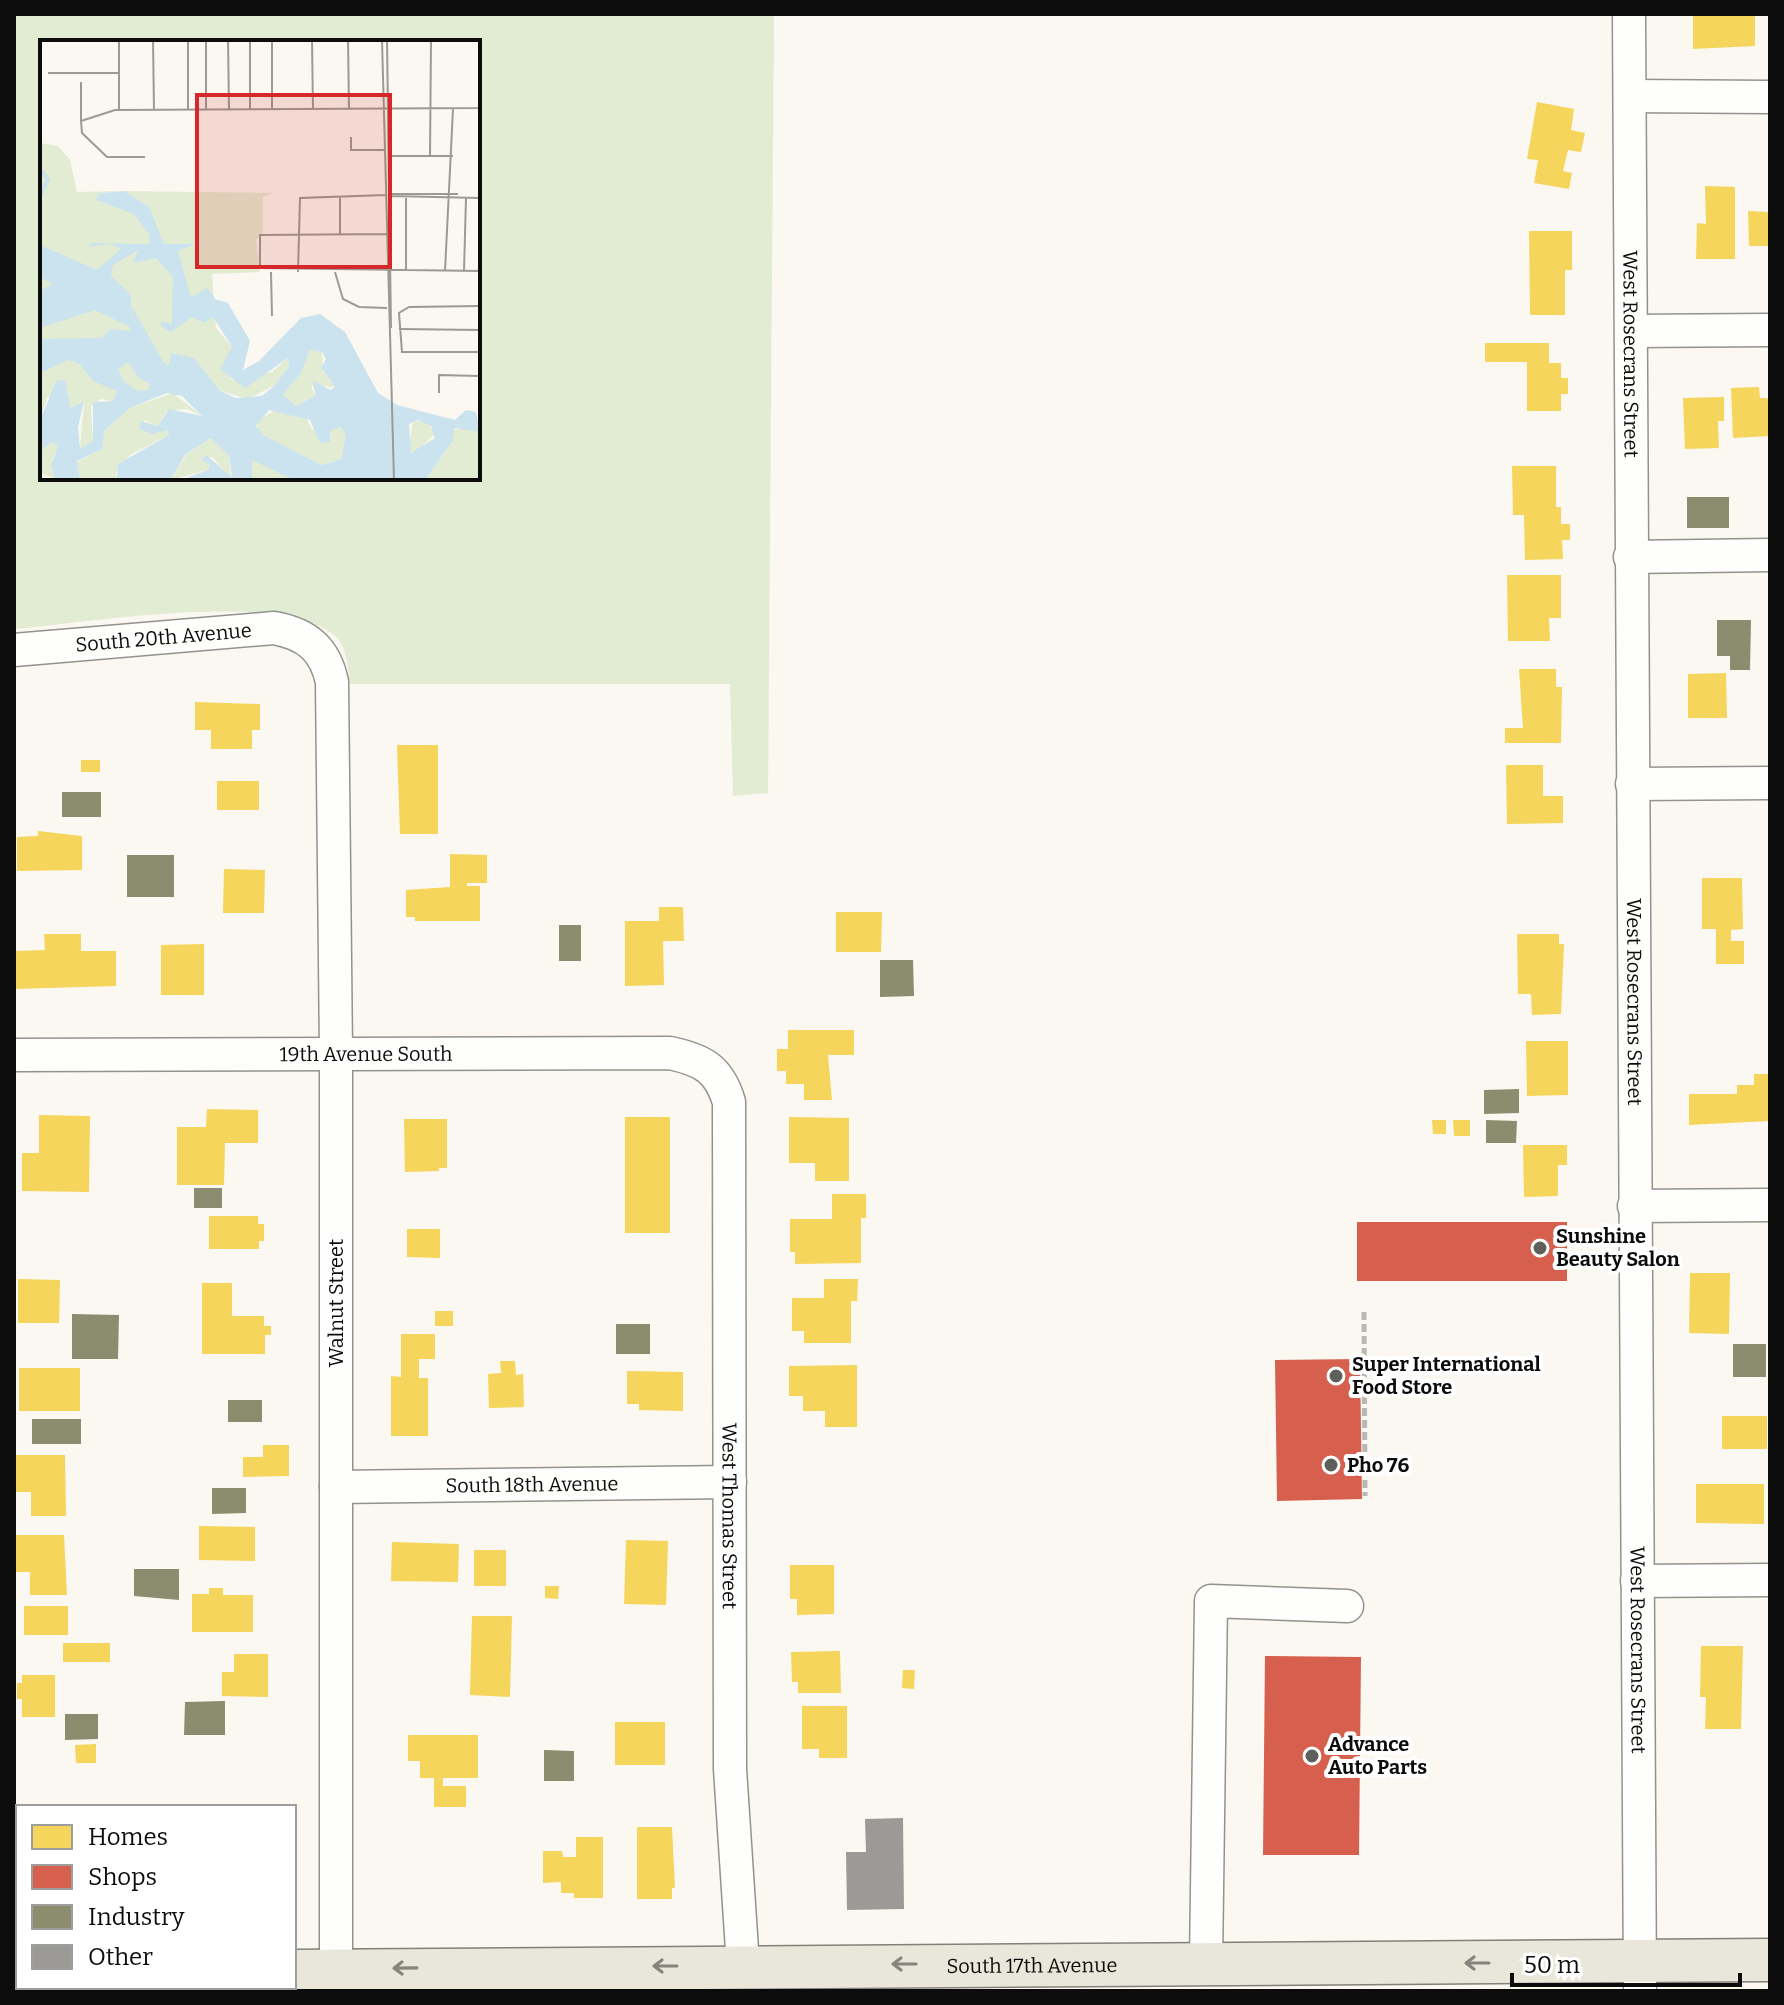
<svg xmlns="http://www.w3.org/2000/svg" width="1784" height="2005" viewBox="0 0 1784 2005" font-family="Bitter,serif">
	<rect width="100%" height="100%" fill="#faf8f0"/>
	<path fill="#e2ecd2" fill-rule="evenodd" d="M14 14H774L768 793 733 796 730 684H350C348 668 347 645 333 634 273 590 89 623 14 629ZM42 42H478V478H42Z"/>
	<g fill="#f6d55c">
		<polygon points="1693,14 1755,14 1755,46 1693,49"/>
		<polygon points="1537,102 1574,109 1571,130 1585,133 1581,152 1568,150 1563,171 1572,173 1569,189 1534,183 1538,160 1527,159"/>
		<polygon points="1705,186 1735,187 1735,259 1696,259 1697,223 1706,224"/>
		<polygon points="1748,211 1768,212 1770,246 1749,246"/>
		<polygon points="1529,231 1572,231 1572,270 1565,270 1565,315 1530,315"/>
		<polygon points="1485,343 1549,343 1549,363 1561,363 1561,378 1568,378 1568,394 1561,394 1561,411 1527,411 1527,362 1485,362"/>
		<polygon points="1759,387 1760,398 1767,398 1770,403 1770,436 1733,438 1731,388"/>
		<polygon points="1724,397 1724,421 1718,421 1719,448 1685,449 1683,398"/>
		<polygon points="1512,466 1556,466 1556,507 1561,507 1561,524 1570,524 1570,540 1562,540 1563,559 1525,560 1524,515 1513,515"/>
		<polygon points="1507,575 1561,575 1561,618 1549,618 1550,641 1508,641"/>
		<polygon points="1519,669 1556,669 1556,687 1562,687 1561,743 1505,743 1505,728 1523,728"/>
		<polygon points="1726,673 1727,718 1688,718 1688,674"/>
		<polygon points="195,702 260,704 260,730 252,730 252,749 211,749 211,730 195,730"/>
		<polygon points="397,745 438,745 438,834 400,834"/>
		<rect x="81" y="760" width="19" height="12"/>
		<polygon points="1506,765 1543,765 1543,796 1563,796 1563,823 1507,824"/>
		<rect x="217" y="781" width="42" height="29"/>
		<polygon points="38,831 82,836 82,870 17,871 17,837 38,836"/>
		<polygon points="450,854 487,855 487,883 467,883 467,886 480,886 480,921 415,921 415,917 406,917 406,890 450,887"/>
		<polygon points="224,869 265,870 264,913 223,913"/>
		<polygon points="1702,878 1742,878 1743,929 1731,930 1731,941 1744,941 1744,964 1716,964 1716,929 1702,929"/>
		<polygon points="659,907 683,907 684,941 663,941 664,985 625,986 625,921 659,921"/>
		<polygon points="836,912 882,912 881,952 836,952"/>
		<polygon points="44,934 81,934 81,951 116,951 116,986 14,989 14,951 45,950"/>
		<polygon points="1517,934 1559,934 1559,944 1564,944 1561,1014 1532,1015 1531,994 1518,994"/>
		<polygon points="204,944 204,995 161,995 161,945"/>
		<polygon points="788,1030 854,1030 854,1055 828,1055 832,1100 804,1100 804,1084 786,1084 786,1071 777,1071 777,1049 788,1049"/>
		<polygon points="1526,1041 1568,1041 1568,1095 1527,1096"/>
		<polygon points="1754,1074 1770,1074 1770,1121 1689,1125 1689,1094 1737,1094 1737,1085 1754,1085"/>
		<polygon points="207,1109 258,1110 258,1143 225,1143 224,1185 177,1185 177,1127 206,1127"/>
		<polygon points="39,1115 90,1116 89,1192 22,1191 22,1153 39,1153"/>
		<rect x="625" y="1117" width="45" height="116"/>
		<polygon points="789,1117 849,1118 849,1181 815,1181 815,1163 789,1163"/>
		<polygon points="404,1119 447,1119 447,1168 439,1168 439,1171 405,1172"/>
		<polygon points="1432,1120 1446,1120 1446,1134 1433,1134"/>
		<polygon points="1453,1120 1470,1120 1470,1136 1454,1136"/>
		<polygon points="1523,1145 1567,1145 1567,1165 1558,1165 1558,1196 1524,1197"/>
		<polygon points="832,1194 866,1194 866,1218 861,1218 861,1263 795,1264 795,1252 790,1252 790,1219 832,1219"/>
		<polygon points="209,1216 258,1216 258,1224 264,1224 264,1241 259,1241 259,1249 209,1249"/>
		<polygon points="407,1229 440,1229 440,1258 407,1257"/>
		<polygon points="1690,1273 1730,1273 1729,1334 1689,1333"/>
		<polygon points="18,1279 60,1280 59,1323 18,1323"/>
		<polygon points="824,1279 858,1279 857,1301 851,1301 851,1343 804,1343 804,1331 792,1331 792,1298 824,1298"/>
		<polygon points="202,1283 232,1283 232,1316 264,1316 264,1326 271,1326 271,1335 265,1335 265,1354 202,1354"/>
		<rect x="435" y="1311" width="18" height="15"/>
		<polygon points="401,1334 435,1334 435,1359 419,1359 419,1378 428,1378 428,1436 391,1436 391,1376 401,1377"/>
		<polygon points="500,1361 515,1361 516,1375 523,1374 524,1407 489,1408 488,1374 501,1373"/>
		<polygon points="857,1365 857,1427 825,1427 825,1411 803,1411 803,1396 789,1396 789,1366"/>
		<rect x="19" y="1368" width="61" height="43"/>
		<polygon points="627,1371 683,1372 683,1411 639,1410 639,1404 627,1404"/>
		<rect x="1722" y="1416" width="45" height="33"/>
		<polygon points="263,1445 289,1445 289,1476 243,1477 243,1457 263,1457"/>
		<polygon points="14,1455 65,1455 66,1516 31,1516 31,1492 15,1492"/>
		<polygon points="1696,1484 1764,1484 1764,1524 1696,1523"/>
		<polygon points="199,1526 255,1527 255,1561 199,1560"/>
		<polygon points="16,1535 64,1535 67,1595 30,1595 30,1572 16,1572"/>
		<polygon points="626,1540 668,1541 666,1605 624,1604"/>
		<polygon points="392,1542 459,1544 458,1582 391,1581"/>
		<rect x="474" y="1550" width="32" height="36"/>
		<polygon points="790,1565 834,1565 834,1614 797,1615 797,1599 790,1599"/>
		<polygon points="545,1586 559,1586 558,1599 545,1598"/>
		<polygon points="209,1588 223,1588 223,1595 253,1595 253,1632 192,1632 192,1594 209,1594"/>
		<rect x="24" y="1606" width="44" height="29"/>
		<polygon points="472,1616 512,1616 510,1697 470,1695"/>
		<rect x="63" y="1643" width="47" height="19"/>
		<polygon points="1701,1646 1743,1646 1741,1729 1705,1729 1706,1697 1700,1697"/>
		<polygon points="840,1651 841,1693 798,1693 798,1682 792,1682 791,1652"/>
		<polygon points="234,1654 268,1654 268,1697 222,1696 222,1672 234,1672"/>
		<polygon points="903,1670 915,1670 914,1689 902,1688"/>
		<polygon points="22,1675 55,1675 55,1717 22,1717 22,1699 17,1699 17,1683 22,1683"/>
		<polygon points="802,1706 847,1706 847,1758 819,1758 819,1749 802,1749"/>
		<rect x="615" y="1722" width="50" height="43"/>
		<polygon points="408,1735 478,1735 478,1778 443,1778 443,1786 466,1786 466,1807 434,1807 434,1778 420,1778 420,1761 408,1761"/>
		<polygon points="96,1744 96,1763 76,1763 75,1745"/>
		<polygon points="637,1827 672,1827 675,1888 672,1888 672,1899 637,1899"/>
		<polygon points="576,1837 603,1837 603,1898 574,1898 574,1893 561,1893 561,1882 543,1883 543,1851 562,1851 563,1857 576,1857"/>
	</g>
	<g fill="#d6604d">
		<rect x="1357" y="1222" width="210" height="59"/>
		<polygon points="1360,1359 1362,1499 1277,1501 1275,1360"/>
		<polygon points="1265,1656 1361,1657 1359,1855 1263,1855"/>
	</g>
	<g fill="#8c8c6e">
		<rect x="1687" y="497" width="42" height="31"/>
		<polygon points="1717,620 1751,620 1750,670 1730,670 1730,656 1717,656"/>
		<rect x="62" y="792" width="39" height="25"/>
		<rect x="127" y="855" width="47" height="42"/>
		<rect x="559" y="925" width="22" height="36"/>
		<polygon points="880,960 913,960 914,996 880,997"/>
		<polygon points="1519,1089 1519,1113 1484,1114 1484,1090"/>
		<polygon points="1486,1120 1517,1121 1516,1143 1486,1143"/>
		<rect x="194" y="1188" width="28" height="20"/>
		<polygon points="72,1314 119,1315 118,1359 72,1359"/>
		<rect x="616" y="1324" width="34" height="30"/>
		<rect x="1733" y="1344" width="33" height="33"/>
		<rect x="228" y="1400" width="34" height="22"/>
		<rect x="32" y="1419" width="49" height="25"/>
		<polygon points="212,1488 246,1488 246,1513 212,1514"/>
		<polygon points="134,1569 179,1569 179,1600 134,1596"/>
		<polygon points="225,1701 225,1735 184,1735 185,1702"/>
		<polygon points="65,1714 98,1714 98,1739 65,1740"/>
		<polygon points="544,1750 574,1751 574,1781 544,1781"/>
	</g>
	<polygon fill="#9c9a96" points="903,1818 904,1909 847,1910 846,1852 866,1852 865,1819"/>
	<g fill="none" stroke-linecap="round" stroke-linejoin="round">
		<g stroke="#93928f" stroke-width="35">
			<g id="minor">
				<path id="s1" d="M1629 14 1640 1991"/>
				<polyline points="1630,96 1770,97"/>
				<polyline points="1632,331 1770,330"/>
				<polyline points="1630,557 1770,555"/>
				<path id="s2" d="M14 650 274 628C307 634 325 649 332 682L336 1053V1970"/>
				<polyline points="1632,784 1770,783"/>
				<path id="s3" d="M14 1055 670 1053C702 1060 719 1068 729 1102L730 1769 743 1965"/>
				<polyline points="1634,1206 1770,1205"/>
				<path id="s4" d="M336 1487 730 1482"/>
				<polyline points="1637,1581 1770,1580"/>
				<polyline points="1206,1962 1211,1601 1347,1606"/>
			</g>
		</g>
		<g stroke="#80807c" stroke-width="45">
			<g id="major">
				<path id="s5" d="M294 1971 1770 1960"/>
				<polyline points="14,1972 18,1972"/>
			</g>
		</g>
		<polyline stroke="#b7b7b5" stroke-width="5" stroke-dasharray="8 4" stroke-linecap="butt" points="1364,1312 1365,1496"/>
		<use href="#minor" stroke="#fefefd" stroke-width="32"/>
		<use href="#major" stroke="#e9e6da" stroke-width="42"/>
	</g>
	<defs><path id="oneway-shaft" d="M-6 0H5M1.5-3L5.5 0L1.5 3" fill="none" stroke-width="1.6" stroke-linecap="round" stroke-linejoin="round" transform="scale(2)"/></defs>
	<g stroke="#86847d">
		<use href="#oneway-shaft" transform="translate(1477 1963) rotate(-180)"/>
		<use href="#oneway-shaft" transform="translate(904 1964) rotate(180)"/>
		<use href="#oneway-shaft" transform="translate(665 1966) rotate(180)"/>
		<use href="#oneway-shaft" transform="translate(405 1968) rotate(179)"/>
	</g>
	<g fill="#5f5f5c" stroke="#fff" stroke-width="3">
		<circle cx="1540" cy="1248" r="8"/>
		<circle cx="1336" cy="1376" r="8"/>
		<circle cx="1331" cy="1465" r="8"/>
		<circle cx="1312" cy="1756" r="8"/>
	</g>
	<g text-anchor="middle" stroke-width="8" stroke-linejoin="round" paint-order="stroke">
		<g font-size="20" fill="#0c0c0c" stroke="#fff">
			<text dy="7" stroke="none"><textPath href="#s1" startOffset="340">West Rosecrans Street</textPath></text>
			<text dy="7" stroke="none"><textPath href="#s2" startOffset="150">South 20th Avenue</textPath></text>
			<text dy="7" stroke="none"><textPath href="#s1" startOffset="988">West Rosecrans Street</textPath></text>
			<text dy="7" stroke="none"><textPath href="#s3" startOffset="352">19th Avenue South</textPath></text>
			<text transform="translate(336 1303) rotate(-90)" y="7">Walnut Street</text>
			<text dy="7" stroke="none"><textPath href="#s4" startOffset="196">South 18th Avenue</textPath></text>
			<text dy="7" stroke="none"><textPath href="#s3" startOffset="1152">West Thomas Street</textPath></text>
			<text dy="7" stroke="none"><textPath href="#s1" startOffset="1636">West Rosecrans Street</textPath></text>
			<text dy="7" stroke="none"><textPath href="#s5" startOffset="738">South 17th Avenue</textPath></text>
		</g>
		<g font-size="20" font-weight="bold" fill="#0c0c0c" stroke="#fff" text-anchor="start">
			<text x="1556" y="1243">Sunshine<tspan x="1556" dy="23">Beauty Salon</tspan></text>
			<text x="1352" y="1371">Super International<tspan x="1352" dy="23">Food Store</tspan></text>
			<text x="1347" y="1472">Pho 76</text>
			<text x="1328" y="1751">Advance<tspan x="1328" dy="23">Auto Parts</tspan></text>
		</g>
	</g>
	<g transform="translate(40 40)">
		<rect width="440" height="440" fill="#faf8f0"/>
		<path d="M0 103 18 106 30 120 37 152 77 151 60 153 62 162 91 171 109 167 84 151 233 153 223 157V193L216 200 220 232 172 234 176 288 192 307 186 331 192 340 232 332 248 318 249 326 235 345 208 359 180 351 105 352 65 345 77 351 73 361 60 359 51 367 53 401 40 408 44 361 31 368 26 344 7 358 0 380ZM270 310 282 312 283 332 295 347 271 346 275 356 256 366 243 355 261 333ZM133 353 162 376 147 369 127 371 118 386 104 380 106 390H127L129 395 90 415 76 433 77 440H40L37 422 56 412 64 391 90 368ZM236 369 266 378 272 389 291 399V390L301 387 306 396 301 419 282 425 223 395 217 391 218 381ZM373 380 387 383 395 394 374 414 369 410ZM424 386 440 392V440H385L412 402V391ZM171 398 189 416 191 438 172 417 161 418 170 424 168 430 131 440 146 415ZM12 402 18 405 12 421 16 440 0 432V412ZM212 420 218 421 255 438 212 440Z" fill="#e2ecd2"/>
		<path d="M84 151 109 167 124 204H156L138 211 151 257 168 248 175 259 188 263 210 301 203 330 219 321 261 278 280 274 305 292 338 353 357 365 415 380 426 370 436 372 440 392 415 388 412 402 385 440H254L212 420V440H141L168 430 170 424 161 420 166 415 192 437 189 416 171 398 145 415 131 440H77L78 424 129 395 127 390 113 394 99 389 101 381 118 386 129 369 162 376 142 356 127 353 90 368 64 391 62 409 37 421 40 440H16L11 426 18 405 12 402 0 412V380L16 341 25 340 31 368 44 361 38 387 40 408 53 401V362L73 361 77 351 53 341 40 324 28 320 0 333V299L62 298 70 289 90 291V287L55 270 0 288V251L13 244 0 237V205L57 230 81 209 71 204 48 207 52 203 110 204 109 194 94 174 56 160 60 153ZM98 210 93 223 116 218 133 237 132 284 121 281V286L131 292 152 277 164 283 173 277 192 307 180 329 205 348 248 318 249 326 235 345 222 356 196 358 180 351 154 318 131 313 129 326 122 322 91 275V255L71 236 73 225ZM270 310 282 312 286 319 281 328 295 347 290 350 273 340 275 356 256 366 243 355 261 333ZM88 322 98 337 110 344 109 350 98 351 83 341 78 329ZM229 370 270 380 280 403 290 402 291 390 301 387 306 396 301 419 282 425 223 395 216 386ZM378 380 391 386 395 398 371 413 369 384Z" fill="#cbe2ef" fill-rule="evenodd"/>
		<path fill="none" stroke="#cbe2ef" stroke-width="4" d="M0 129 8 139 0 157M91 269 121 322"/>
		<path fill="none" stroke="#9b9a95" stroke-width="2" d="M79 0V70M113 0 114 70M148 0V70M188 0 189 69M210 0V69M232 0V69M272 0 273 69M308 0 309 69M342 0 354 440M347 0 351 288M439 0V68M8 33H79M166 69V0M41 81V42M311 97V110H346M351 116H413M390 116 391 0M105 117H67L42 93 41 81 75 70 440 68M350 154H418M300 156V194M350 156 440 158M347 194 220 195V228L440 231M366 231V158M405 231 413 69M424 231 426 158M231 232 232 276M258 232 260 158 346 155M295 232 303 259 319 267 347 268M440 266 369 267 359 273 362 312H440M359 289 440 290M399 353V335L440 336"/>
		<path fill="#d62828" fill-opacity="0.15" stroke="#d62828" stroke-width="4" d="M157 55H350V227H157Z"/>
		<rect width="440" height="440" fill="none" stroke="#0c0c0c" stroke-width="4"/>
	</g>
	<rect width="1784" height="2005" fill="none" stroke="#0c0c0c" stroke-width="32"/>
	<rect x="16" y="1805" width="280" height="184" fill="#ffffff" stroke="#9e9e9e" stroke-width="2"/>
	<rect x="32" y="1825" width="40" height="24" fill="#f6d55c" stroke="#9e9e9e" stroke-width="2"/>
	<text x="88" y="1845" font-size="24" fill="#0c0c0c">Homes</text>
	<rect x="32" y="1865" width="40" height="24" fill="#d6604d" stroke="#9e9e9e" stroke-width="2"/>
	<text x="88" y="1885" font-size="24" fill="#0c0c0c">Shops</text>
	<rect x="32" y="1905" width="40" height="24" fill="#8c8c6e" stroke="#9e9e9e" stroke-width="2"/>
	<text x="88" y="1925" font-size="24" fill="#0c0c0c">Industry</text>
	<rect x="32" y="1945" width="40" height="24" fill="#9c9a96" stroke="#9e9e9e" stroke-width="2"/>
	<text x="88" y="1965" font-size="24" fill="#0c0c0c">Other</text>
	<path d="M1512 1973v12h228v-12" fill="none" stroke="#0c0c0c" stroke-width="4"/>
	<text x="1524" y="1973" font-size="24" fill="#0c0c0c" stroke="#ffffff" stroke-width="6" paint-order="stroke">50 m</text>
</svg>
